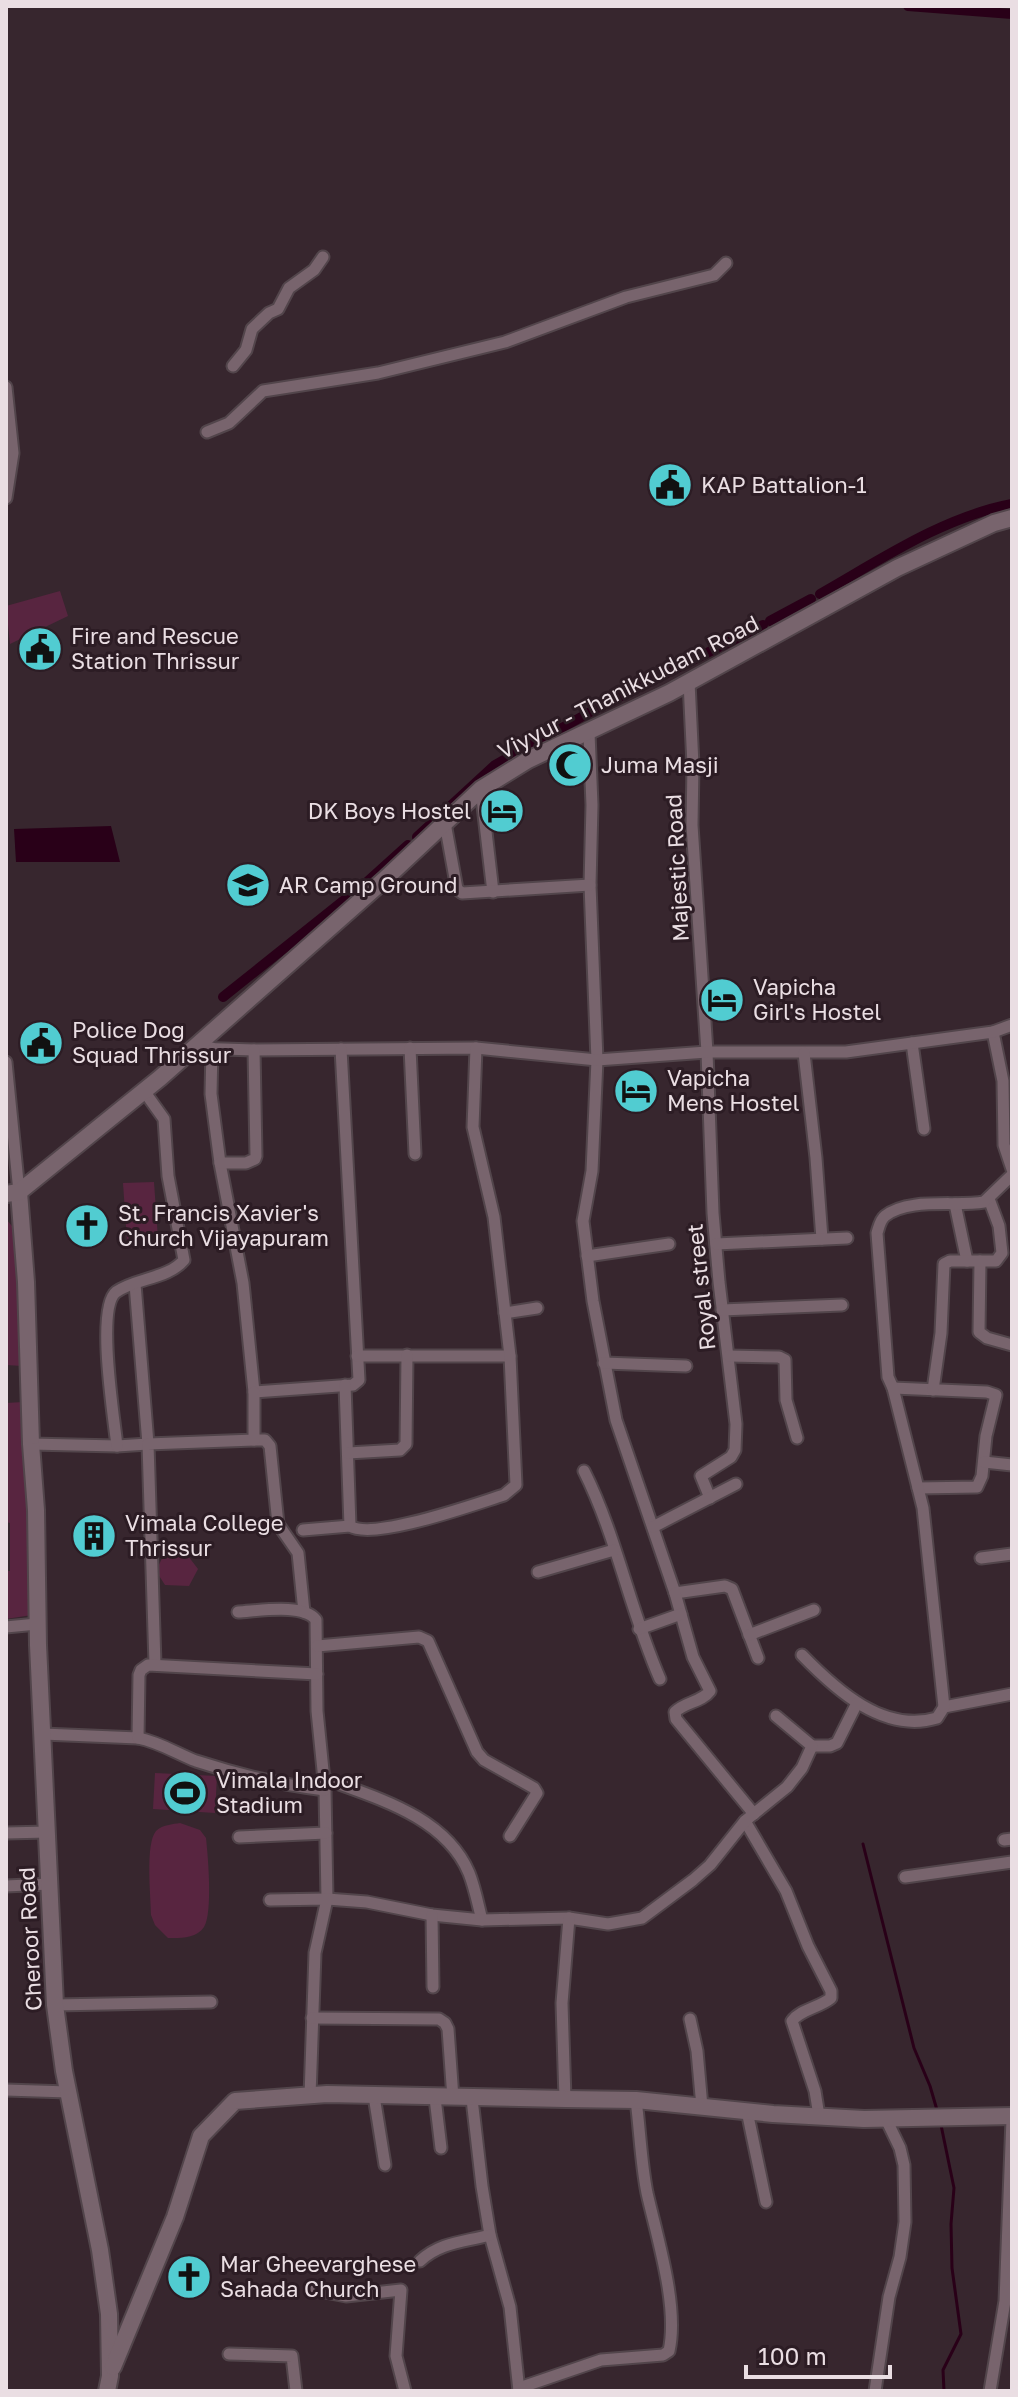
<svg xmlns="http://www.w3.org/2000/svg" width="1018" height="2397" viewBox="0 0 1018 2397" font-family="'Golos Text',sans-serif">
	<rect width="100%" height="100%" fill="#37262e"/>
	<g fill="#582540">
		<polygon points="60,591 68,616 10,644 6,606"/>
		<polygon points="154,1182 158,1239 127,1241 123,1183"/>
		<polygon points="6,1219 17,1232 22,1366 6,1365"/>
		<polygon points="23,1402 32,1615 6,1619 6,1571 10,1571 10,1523 6,1522 6,1403"/>
		<polygon points="185,1552 198,1569 189,1586 165,1585 156,1571 164,1554"/>
		<polygon points="155,1773 217,1776 215,1813 153,1809"/>
		<path d="M180 1823 200 1830 206 1838C208 1856 213 1913 204 1927 196 1939 180 1938 168 1938L155 1925 151 1915C151 1897 145 1844 156 1831 162 1825 173 1824 180 1823Z"/>
	</g>
	<polygon fill="#290018" points="111,826 120,862 16,862 14,829"/>
	<g fill="none" stroke-linecap="round" stroke-linejoin="round">
		<g stroke="#290018" stroke-width="3">
			<polyline points="863,1844 914,2048 930,2086 937,2110"/>
			<polyline points="941,2125 954,2188 951,2224 952,2268 961,2334 943,2370 944,2391"/>
		</g>
		<g stroke="#290018" stroke-width="10">
			<polyline points="908,6 1012,14"/>
			<path d="M820 594C880 560 943 517 1012 504"/>
			<polyline points="770,621 811,599"/>
			<polyline points="528,747 599,707 763,625"/>
			<polyline points="417,837 495,765 518,752"/>
			<polyline points="223,997 367,882 408,845"/>
		</g>
		<g stroke="#52454b" stroke-width="15">
			<g id="street">
				<polyline points="233,366 246,350 252,329 269,313 278,309 289,288 314,270 323,257"/>
				<polyline points="6,387 13,453 6,498"/>
				<polyline points="207,432 229,423 263,391 378,373 505,342 626,297 714,275 726,263"/>
				<polyline points="689,682 693,765 692,825 707,1052 713,1213 719,1282 736,1424 735,1450 731,1457 701,1476 710,1498"/>
				<polyline points="589,733 592,805 590,885 597,1060 592,1171 583,1221 593,1301 616,1420 675,1593 725,1586 732,1589 758,1658"/>
				<polyline points="481,789 493,892"/>
				<polyline points="445,823 457,889 462,893 590,885"/>
				<polyline points="993,1032 1003,1081 1004,1145 1012,1169"/>
				<polyline points="912,1043 924,1129"/>
				<polyline points="193,1048 254,1050 476,1048 597,1060 707,1052 846,1052 993,1032 1012,1025"/>
				<polyline points="212,1048 211,1094 220,1163 243,1283 254,1392 353,1385 359,1380 341,1049"/>
				<polyline points="410,1048 415,1154"/>
				<polyline points="804,1053 816,1158 822,1239"/>
				<polyline points="6,1062 19,1192"/>
				<polyline points="220,1163 246,1163 255,1159 256,1156 254,1050"/>
				<polyline points="955,1204 967,1261"/>
				<polyline points="716,1244 847,1238"/>
				<polyline points="587,1256 669,1244"/>
				<polyline points="980,1261 979,1332 987,1338 1012,1345"/>
				<polyline points="722,1310 842,1305"/>
				<polyline points="505,1313 537,1308"/>
				<polyline points="357,1356 510,1356"/>
				<polyline points="729,1356 779,1357 785,1360 786,1400 797,1438"/>
				<polyline points="604,1363 686,1366"/>
				<polyline points="345,1385 350,1526"/>
				<polyline points="893,1388 987,1392 996,1395 986,1436 982,1476 977,1487 918,1488"/>
				<polyline points="933,1390 941,1333 944,1264 950,1261 996,1261 1002,1253 999,1226 989,1199"/>
				<polyline points="254,1440 265,1440 270,1446 278,1524 298,1553 304,1612"/>
				<polyline points="31,1444 117,1446 148,1444 135,1284"/>
				<path d="M117 1446C114 1418 96 1308 116 1292 135 1278 168 1279 184 1260L168 1176 164 1119 144 1091"/>
				<polyline points="348,1453 400,1450 406,1444 407,1355"/>
				<polyline points="984,1462 1012,1465"/>
				<path d="M584 1471C617 1537 630 1611 660 1679"/>
				<polyline points="653,1527 736,1484"/>
				<path d="M303 1530 350 1526C373 1541 475 1504 504 1495L516 1485 510 1356 494 1217 473 1127 476 1048"/>
				<polyline points="981,1558 1012,1554"/>
				<polyline points="538,1572 614,1550"/>
				<path d="M675 1593 693 1657 710 1691C702 1702 685 1702 675 1712L676 1719 754 1814"/>
				<path d="M238 1612C258 1611 304 1603 316 1620L317 1711 325 1790 327 1899 315 1953 310 2096"/>
				<polyline points="6,1627 37,1624"/>
				<polyline points="639,1629 681,1614"/>
				<polyline points="749,1635 814,1610"/>
				<polyline points="317,1646 419,1637 428,1641 477,1752 484,1760 534,1788 537,1793 510,1836"/>
				<path d="M802 1655C836 1690 884 1734 937 1718L944 1707 1012 1694"/>
				<polyline points="155,1664 148,1444 254,1440 254,1392"/>
				<path d="M944 1707 923 1508 893 1388 888 1377 877 1233C879 1227 880 1220 885 1216 909 1197 956 1207 984 1202L1012 1175"/>
				<polyline points="43,1734 138,1738 139,1675 141,1670 148,1665 317,1674"/>
				<path d="M138 1738C159 1742 176 1753 196 1761 239 1775 281 1785 325 1790"/>
				<polyline points="812,1746 830,1746 837,1743 857,1703"/>
				<path d="M323 1778C376 1798 445 1816 469 1873 475 1888 478 1905 482 1920"/>
				<path d="M745 1821 786 1891 808 1946 831 1991V1998C819 2008 801 2009 792 2021L815 2091 819 2116"/>
				<polyline points="6,1833 47,1832"/>
				<polyline points="239,1837 326,1833"/>
				<polyline points="1004,1840 1012,1839"/>
				<polyline points="905,1877 1012,1862"/>
				<polyline points="6,1886 49,1884"/>
				<polyline points="270,1900 327,1899 367,1902 432,1915 482,1920 569,1918 608,1924 642,1918 693,1880 710,1865 745,1821 787,1787 802,1768 812,1746 776,1716"/>
				<polyline points="432,1915 433,1987"/>
				<polyline points="55,2005 211,2002"/>
				<polyline points="312,2018 439,2019 445,2023 448,2029 453,2098"/>
				<polyline points="690,2019 697,2051 702,2107"/>
				<polyline points="6,2090 68,2092"/>
				<polyline points="374,2096 385,2165"/>
				<polyline points="435,2098 441,2148"/>
				<polyline points="472,2099 482,2186 490,2235 510,2307 519,2391"/>
				<polyline points="565,2099 562,2003 569,1918"/>
				<polyline points="747,2111 766,2202"/>
				<path d="M420 2261C440 2242 465 2242 490 2235"/>
				<polyline points="310,2289 346,2296 401,2290 396,2356 405,2391"/>
				<polyline points="229,2354 292,2356 296,2391"/>
				<path d="M519 2388 601 2360 663 2355 669 2351C679 2307 657 2237 647 2193 641 2163 640 2131 636 2100"/>
				<polyline points="875,2391 889,2297 900,2257 905,2222 904,2165 900,2148 886,2119"/>
				<polyline points="990,2391 1005,2301 1012,2119"/>
			</g>
		</g>
		<g stroke="#52454b" stroke-width="20">
			<g id="secondary">
				<polyline points="19,1192 26,1282 31,1444 36,1510 38,1645 55,2005 64,2071 100,2250 109,2314 110,2376 107,2391"/>
				<polyline points="6,1194 19,1192 160,1078 384,880 481,789 528,760 669,693 897,568 994,523 1012,518"/>
				<polyline points="113,2367 175,2217 201,2136 235,2101 327,2094 565,2099 636,2100 773,2114 864,2119 1012,2116"/>
			</g>
		</g>
		<use href="#street" stroke="#78646d" stroke-width="11"/>
		<use href="#secondary" stroke="#78646d" stroke-width="16"/>
	</g>
	<defs>
		<g id="civic-disc" transform="scale(2.3)"><circle r="9.5" fill="#51ccd1" stroke="#2c1c24"/><path d="M-.6-6.5H3V-4.5H.6V-3L4-1V1h2V6H-6V1h2V-1L-.6-3ZM-1.2 2.5V6h2.4V2.5Z" fill="#111"/></g>
		<g id="mosque-disc" transform="scale(2.3)"><circle r="9.5" fill="#51ccd1" stroke="#2c1c24"/><path d="M3.5-4.9A6 6 0 1 0 3.5 4.9A5 5 0 1 1 3.5-4.9Z" fill="#111"/></g>
		<g id="hotel-disc" transform="scale(2.3)"><circle r="9.5" fill="#51ccd1" stroke="#2c1c24"/><path d="M-6-4.5h1.5V1H6V5H4.5V3h-9V5H-6ZM-4 0a1.8 1.8 0 1 1 3.6 0ZM.5 0V-2.5h3Q6-2.5 6 0Z" fill="#111"/></g>
		<g id="university-disc" transform="scale(2.3)"><circle r="9.5" fill="#51ccd1" stroke="#2c1c24"/><path d="M0-5L7-2L0 1L-7-2ZM-4 1L0 2.5L4 1V4Q0 6-4 4Z" fill="#111"/></g>
		<g id="church-disc" transform="scale(2.3)"><circle r="9.5" fill="#51ccd1" stroke="#2c1c24"/><path d="M-1.2-6h2.4v3.5h3.3v2.4h-3.3V6h-2.4V-.1h-3.3v-2.4h3.3Z" fill="#111"/></g>
		<g id="building-disc" transform="scale(2.3)"><circle r="9.5" fill="#51ccd1" stroke="#2c1c24"/><path d="M-4-6H4V6H1V3H-1V6H-4ZM-2.5-4.3h1.7v1.8h-1.7ZM.8-4.3h1.7v1.8H.8ZM-2.5-1h1.7V.8h-1.7ZM.8-1h1.7V.8H.8Z" fill="#111"/></g>
		<g id="stadium-disc" transform="scale(2.3)"><circle r="9.5" fill="#51ccd1" stroke="#2c1c24"/><path d="M0-5a6.5 5 0 1 0 0 10a6.5 5 0 1 0 0-10ZM-3.5-1.8h7v3.6h-7Z" fill="#111"/></g>
	</defs>
	<g fill-rule="evenodd">
		<use href="#civic-disc" x="670" y="485"/>
		<use href="#civic-disc" x="40" y="649"/>
		<use href="#mosque-disc" x="570" y="765"/>
		<use href="#hotel-disc" x="502" y="811"/>
		<use href="#university-disc" x="248" y="885"/>
		<use href="#hotel-disc" x="722" y="1000"/>
		<use href="#civic-disc" x="41" y="1043"/>
		<use href="#hotel-disc" x="636" y="1091"/>
		<use href="#church-disc" x="87" y="1226"/>
		<use href="#building-disc" x="94" y="1536"/>
		<use href="#stadium-disc" x="185" y="1793"/>
		<use href="#church-disc" x="189" y="2277"/>
	</g>
	<g text-anchor="middle" stroke-width="6" stroke-linejoin="round" paint-order="stroke">
		<g font-size="22" fill="#eadee3" stroke="#2c1c24" text-anchor="start">
			<text x="701" y="493">KAP Battalion-1</text>
			<text x="71" y="644">Fire and Rescue<tspan x="71" dy="25">Station Thrissur</tspan></text>
			<text x="601" y="773">Juma Masji</text>
			<text x="471" y="819" text-anchor="end">DK Boys Hostel</text>
			<text x="279" y="893">AR Camp Ground</text>
			<text x="753" y="995">Vapicha<tspan x="753" dy="25">Girl's Hostel</tspan></text>
			<text x="72" y="1038">Police Dog<tspan x="72" dy="25">Squad Thrissur</tspan></text>
			<text x="667" y="1086">Vapicha<tspan x="667" dy="25">Mens Hostel</tspan></text>
			<text x="118" y="1221">St. Francis Xavier's<tspan x="118" dy="25">Church Vijayapuram</tspan></text>
			<text x="125" y="1531">Vimala College<tspan x="125" dy="25">Thrissur</tspan></text>
			<text x="216" y="1788">Vimala Indoor<tspan x="216" dy="25">Stadium</tspan></text>
			<text x="220" y="2272">Mar Gheevarghese<tspan x="220" dy="25">Sahada Church</tspan></text>
		</g>
		<g font-size="22" fill="#eadee3" stroke="#2c1c24">
			<text transform="translate(628 687) rotate(-27)" y="8">Viyyur - Thanikkudam Road</text>
			<text transform="translate(677 868) rotate(-93)" y="8">Majestic Road</text>
			<text transform="translate(701 1287) rotate(-96)" y="8">Royal street</text>
			<text transform="translate(30 1939) rotate(-93)" y="8">Cheroor Road</text>
		</g>
	</g>
	<rect width="1018" height="2397" fill="none" stroke="#eadee3" stroke-width="16"/>
	<path d="M746 2365v12h144v-12" fill="none" stroke="#eadee3" stroke-width="4"/>
	<text x="758" y="2365" font-size="24" fill="#eadee3" stroke="#2c1c24" stroke-width="6" paint-order="stroke">100 m</text>
</svg>
